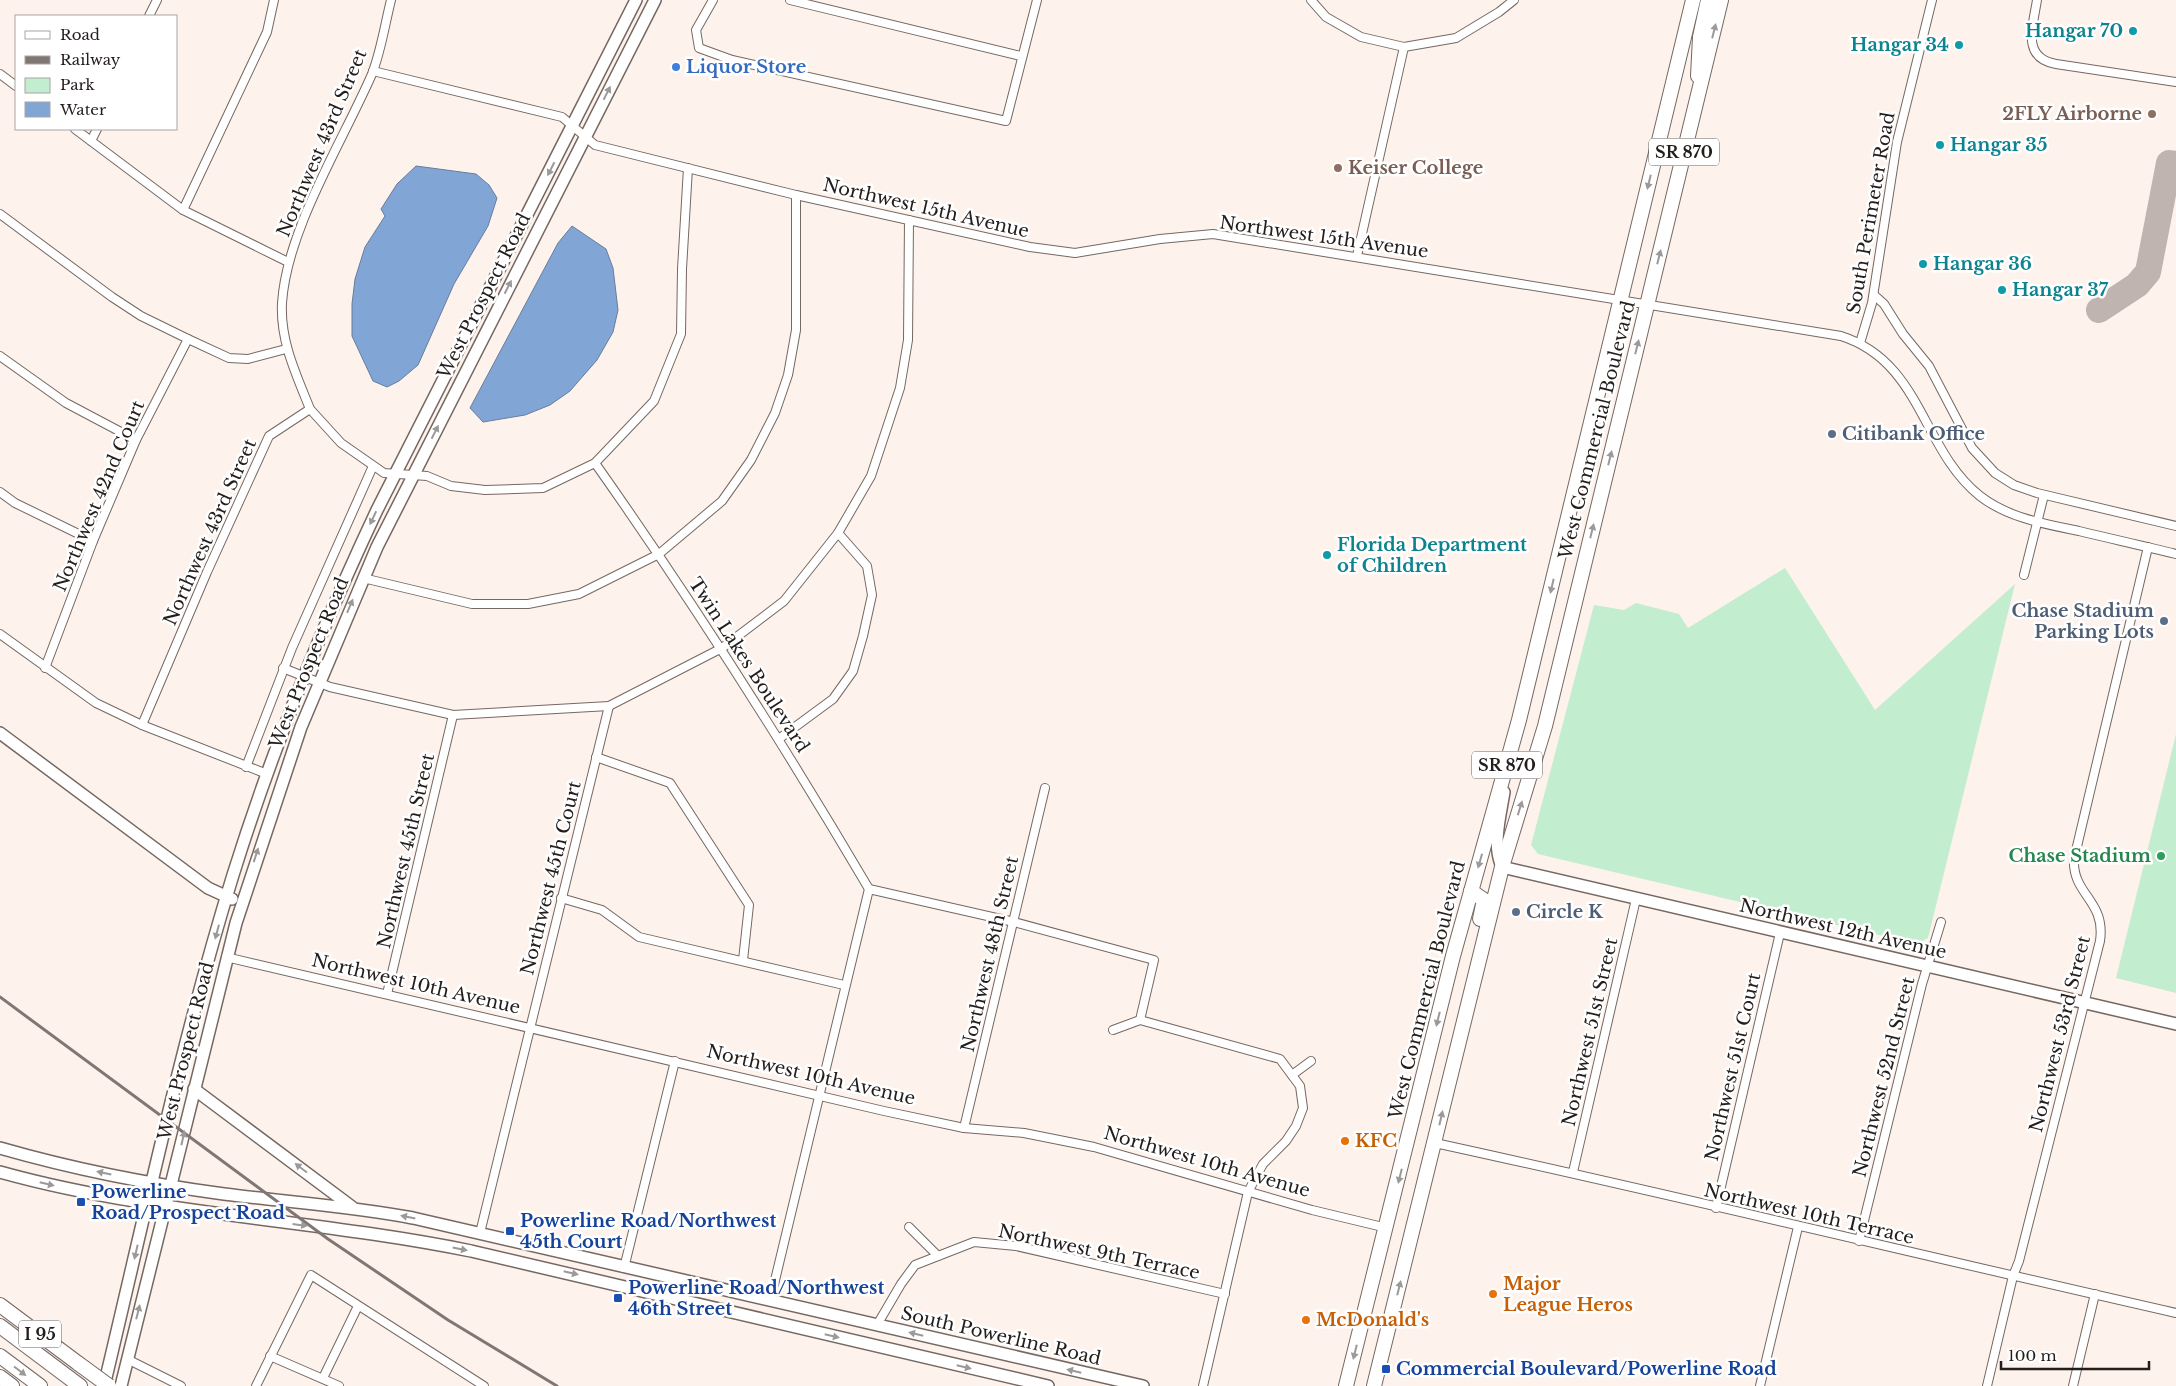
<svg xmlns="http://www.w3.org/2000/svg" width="2176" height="1386" viewBox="0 0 2176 1386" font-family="'Libre Baskerville',serif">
	<rect width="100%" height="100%" fill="#fef2ec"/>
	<g fill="#c2edcf">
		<polygon points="1785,568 1875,710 2015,584 1928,938 1917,944 1538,854 1531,845 1594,605 1624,610 1636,603 1679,614 1688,628"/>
		<polygon points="2176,734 2176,993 2116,978"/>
	</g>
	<g fill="#81a6d6" stroke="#657d9e">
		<polygon points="416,166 476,174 489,185 497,198 488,226 454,284 418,365 399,381 387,387 373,381 352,336 352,304 355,279 365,247 385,216 381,209 397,184"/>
		<polygon points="572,226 606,249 613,268 618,310 613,332 597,360 570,391 550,405 525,415 483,422 470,408 558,243"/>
	</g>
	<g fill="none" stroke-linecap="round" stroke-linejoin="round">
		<polyline stroke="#bfb4b0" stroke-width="26" points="2099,310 2137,285 2148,272 2169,163 2176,164"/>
		<g stroke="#756862" stroke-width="10">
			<g id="street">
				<polyline points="713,0 696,30 699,48 732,60 1006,121 1037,0"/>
				<polyline points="790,0 1021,56"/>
				<polyline points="1311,0 1326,17 1361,37 1404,47 1456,38 1499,12 1514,0"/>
				<path d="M2037 0C2033 26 2021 58 2056 64L2176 82"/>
				<polyline points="149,16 157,0"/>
				<path d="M373 71 562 117 595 145 796 195 1030 247 1075 253 1160 239 1213 234 1841 336C1922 362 1921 449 1980 496 2008 518 2045 524 2079 531 2112 539 2144 546 2176 554"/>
				<polyline points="0,74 16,86"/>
				<polyline points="75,129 183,210 288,262"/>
				<polyline points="91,141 97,129"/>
				<polyline points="183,210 267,32 274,0"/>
				<polyline points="0,214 112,297 141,316 188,339 229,358 248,359 286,349"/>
				<polyline points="1357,256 1404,47"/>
				<polyline points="1874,295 1884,304 1903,334 1929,366 1972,448 1995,473 2014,485 2037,493 2176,526"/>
				<polyline points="1860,343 1872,303 1897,142 1932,0"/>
				<polyline points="0,356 66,403 136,440"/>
				<polyline points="310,409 341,443 384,473 427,476 451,486 485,490 543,488 595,463 654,401 681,334 682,269 688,168"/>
				<path d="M595 463C693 602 783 743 869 889"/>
				<polyline points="0,492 15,503 93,541"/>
				<polyline points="2024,575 2044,495"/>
				<polyline points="363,578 472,604 528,604 579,594 659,554 722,501 751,460 775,413 788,375 796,330 796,195"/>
				<polyline points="0,634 96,703 142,725 267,774"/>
				<polyline points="45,668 93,541 136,440 188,339"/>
				<polyline points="283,668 330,687 453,715 609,706 722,648 784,601 838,533 871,476 900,388 908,340 909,220"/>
				<path d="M142 725 207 572 269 436 310 409C296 374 280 341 282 303 287 229 342 143 372 74 381 51 385 24 391 0"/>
				<polyline points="780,738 833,699 853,671 863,636 872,595 867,566 838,533"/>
				<polyline points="596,757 670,783 749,905 743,960"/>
				<polyline points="246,767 292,648 373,466"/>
				<polyline points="869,889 1014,922 1154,960 1140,1020"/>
				<polyline points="561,898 602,910 639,937 844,985"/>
				<polyline points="226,957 884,1111 964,1128 1024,1133 1094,1147 1312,1210 1387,1228"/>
				<polyline points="387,994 453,715"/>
				<polyline points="1113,1030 1140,1020 1280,1059 1300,1086 1303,1108 1296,1126 1286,1141 1263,1164 1248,1192 1203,1386"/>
				<polyline points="1292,1075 1311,1061"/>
				<polyline points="964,1128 1045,788"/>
				<path d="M1435 1143C1683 1197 1929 1257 2176 1313"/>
				<polyline points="1573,1172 1636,899"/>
				<polyline points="1716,1208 1780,933"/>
				<polyline points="909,1227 938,1256"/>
				<polyline points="480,1233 609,706"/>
				<polyline points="1859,1241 1922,984 1941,922"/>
				<polyline points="624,1268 675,1061"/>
				<polyline points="770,1301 869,889"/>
				<polyline points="877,1325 901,1284 915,1265 974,1242 1016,1246 1225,1294"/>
				<polyline points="270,1356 339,1386"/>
				<polyline points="127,1359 181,1386"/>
				<polyline points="323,1378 358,1306"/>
				<polyline points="256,1386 311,1275 484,1386"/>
				<polyline points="1760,1386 1798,1227"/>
				<path d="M1987 1386 2013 1276 2019 1261 2100 941C2106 900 2072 895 2074 859L2148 547"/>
				<polyline points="2073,1386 2095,1294"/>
			</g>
		</g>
		<g stroke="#756862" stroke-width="14">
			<g id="secondary">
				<polyline points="0,733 208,888 232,899"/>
				<path d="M1504 792C1500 817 1492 844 1502 867L2176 1024"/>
				<polyline points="194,1089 352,1207"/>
				<path d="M0 1148C73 1169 149 1184 224 1194 287 1202 350 1206 413 1218L1143 1386"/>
				<path d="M0 1172C154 1215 314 1219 471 1251L1048 1386"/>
				<path d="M104 1386C145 1215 181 1043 233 875 272 750 321 629 377 510L636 0"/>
				<polyline points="121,1386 236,923 301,727 377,547 655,0"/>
			</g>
		</g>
		<g stroke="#756862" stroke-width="16">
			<g id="highway">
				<polyline points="1698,76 1700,37 1708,0"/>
				<polyline points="1471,891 1484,900 1480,919"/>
				<polyline points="0,1305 79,1364"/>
				<polyline points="0,1326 80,1386"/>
				<polyline points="0,1356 40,1386"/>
				<polyline points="0,1377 12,1386"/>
				<polyline points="1346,1386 1453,956 1519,720 1693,0"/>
				<polyline points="1374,1386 1502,867 1545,726 1721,0"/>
			</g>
		</g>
		<use href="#street" stroke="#fff" stroke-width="8"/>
		<use href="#secondary" stroke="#fff" stroke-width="11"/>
		<use href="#highway" stroke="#fff" stroke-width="14"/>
		<polyline stroke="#807774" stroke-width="3" points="0,997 328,1239 448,1320 557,1386"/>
		<g stroke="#756862" stroke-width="16" stroke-linecap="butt">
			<polyline id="highway-bridge" points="79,1364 109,1386"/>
		</g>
		<use href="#highway-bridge" stroke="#fff" stroke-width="14"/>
	</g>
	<defs><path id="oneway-solid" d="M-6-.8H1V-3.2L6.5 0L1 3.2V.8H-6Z" transform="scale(1.25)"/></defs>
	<g fill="#9c9998">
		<use href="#oneway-solid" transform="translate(1714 31) rotate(-76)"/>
		<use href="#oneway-solid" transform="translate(607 93) rotate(-63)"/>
		<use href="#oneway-solid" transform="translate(551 169) rotate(117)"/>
		<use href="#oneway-solid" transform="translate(1649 182) rotate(104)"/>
		<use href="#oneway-solid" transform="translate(1659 257) rotate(-76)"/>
		<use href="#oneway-solid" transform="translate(508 287) rotate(-63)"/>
		<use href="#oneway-solid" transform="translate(1637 347) rotate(-76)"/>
		<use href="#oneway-solid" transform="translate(435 432) rotate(-63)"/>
		<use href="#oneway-solid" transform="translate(1610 458) rotate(-76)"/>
		<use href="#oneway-solid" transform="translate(373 518) rotate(115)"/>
		<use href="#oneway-solid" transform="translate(1592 531) rotate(-76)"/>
		<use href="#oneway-solid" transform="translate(1552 586) rotate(103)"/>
		<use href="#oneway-solid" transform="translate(350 606) rotate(-67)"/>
		<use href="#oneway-solid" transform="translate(1520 808) rotate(-73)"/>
		<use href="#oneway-solid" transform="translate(256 855) rotate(-72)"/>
		<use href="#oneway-solid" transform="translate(1480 861) rotate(106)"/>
		<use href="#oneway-solid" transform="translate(217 932) rotate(105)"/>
		<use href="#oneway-solid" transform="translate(1438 1019) rotate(104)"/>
		<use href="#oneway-solid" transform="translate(1441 1118) rotate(-77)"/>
		<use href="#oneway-solid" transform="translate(183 1138) rotate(-77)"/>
		<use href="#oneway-solid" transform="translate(301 1168) rotate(-143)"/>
		<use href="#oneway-solid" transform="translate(104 1173) rotate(-168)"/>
		<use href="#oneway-solid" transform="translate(1400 1176) rotate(104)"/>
		<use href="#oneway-solid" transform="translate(47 1184) rotate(13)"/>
		<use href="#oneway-solid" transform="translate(408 1217) rotate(-169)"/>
		<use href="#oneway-solid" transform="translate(300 1225) rotate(7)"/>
		<use href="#oneway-solid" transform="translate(460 1249) rotate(11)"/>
		<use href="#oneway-solid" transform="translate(136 1252) rotate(103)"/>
		<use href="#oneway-solid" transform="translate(571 1273) rotate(13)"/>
		<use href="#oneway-solid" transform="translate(1399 1288) rotate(-76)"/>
		<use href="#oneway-solid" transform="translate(138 1312) rotate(-76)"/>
		<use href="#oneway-solid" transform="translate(916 1334) rotate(-167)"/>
		<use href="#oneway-solid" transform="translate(832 1336) rotate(13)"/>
		<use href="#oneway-solid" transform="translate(1355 1352) rotate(104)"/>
		<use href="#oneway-solid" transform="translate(964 1367) rotate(13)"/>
		<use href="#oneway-solid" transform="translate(20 1371) rotate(37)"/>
		<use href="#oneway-solid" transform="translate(1074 1371) rotate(-167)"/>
	</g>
	<g fill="#0f9aa8" stroke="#fff" stroke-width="2">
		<circle cx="2133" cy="31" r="5"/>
		<circle cx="1959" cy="45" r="5"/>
		<circle cx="1940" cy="145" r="5"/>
		<circle cx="1923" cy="264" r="5"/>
		<circle cx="2002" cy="290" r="5"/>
		<circle cx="1327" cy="555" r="5"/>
	</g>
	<circle fill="#3f7fe0" stroke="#fff" stroke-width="2" cx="676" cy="67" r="5"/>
	<g fill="#8d6e63" stroke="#fff" stroke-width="2">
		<circle cx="2152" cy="114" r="5"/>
		<circle cx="1338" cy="168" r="5"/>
	</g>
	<g fill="#5c6f8a" stroke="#fff" stroke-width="2">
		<circle cx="1832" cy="434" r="5"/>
		<circle cx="2164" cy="621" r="5"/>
		<circle cx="1516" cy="912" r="5"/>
	</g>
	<circle fill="#2e9e5b" stroke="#fff" stroke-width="2" cx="2161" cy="856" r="5"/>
	<g fill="#e8710a" stroke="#fff" stroke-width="2">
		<circle cx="1345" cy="1141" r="5"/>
		<circle cx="1493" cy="1294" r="5"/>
		<circle cx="1306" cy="1320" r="5"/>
	</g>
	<g fill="#1a4fb4" stroke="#fff" stroke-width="2">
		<rect x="76" y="1197" width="10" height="10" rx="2.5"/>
		<rect x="505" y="1226" width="10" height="10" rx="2.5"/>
		<rect x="613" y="1293" width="10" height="10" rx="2.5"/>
		<rect x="1381" y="1364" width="10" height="10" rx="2.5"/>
	</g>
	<g text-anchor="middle" stroke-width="5" stroke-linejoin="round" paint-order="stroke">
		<g fill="#fff" stroke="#65615f" stroke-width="1">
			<rect x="1649" y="138.5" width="70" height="27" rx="4"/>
			<rect x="1472" y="751.5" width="70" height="27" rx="4"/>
			<rect x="19" y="1320.5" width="42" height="27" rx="4"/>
		</g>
		<g font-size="16" font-weight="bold" fill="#231d1b">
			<text x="1684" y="158">SR 870</text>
			<text x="1507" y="771">SR 870</text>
			<text x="40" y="1340">I 95</text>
		</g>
		<g font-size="18" font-weight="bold" fill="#0d838f" stroke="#fff" text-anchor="start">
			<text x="2123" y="37" text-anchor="end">Hangar 70</text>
			<text x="1949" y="51" text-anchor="end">Hangar 34</text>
			<text x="1950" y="151">Hangar 35</text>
			<text x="1933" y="270">Hangar 36</text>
			<text x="2012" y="296">Hangar 37</text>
			<text x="1337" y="551">Florida Department<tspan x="1337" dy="21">of Children</tspan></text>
		</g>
		<g font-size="18" font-weight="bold" fill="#366cbe" stroke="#fff" text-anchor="start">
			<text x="686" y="73">Liquor Store</text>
		</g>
		<g font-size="18" font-weight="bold" fill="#785e54" stroke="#fff" text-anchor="end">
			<text x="2142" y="120">2FLY Airborne</text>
			<text x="1348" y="174" text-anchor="start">Keiser College</text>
		</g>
		<g font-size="18" fill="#231d1b" stroke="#fff">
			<text transform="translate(322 143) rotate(-67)" y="6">Northwest 43rd Street</text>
			<text transform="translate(926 208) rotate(13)" y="6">Northwest 15th Avenue</text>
			<text transform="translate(1871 213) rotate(-80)" y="6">South Perimeter Road</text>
			<text transform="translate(1324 237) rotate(8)" y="6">Northwest 15th Avenue</text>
			<text transform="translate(484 296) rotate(-63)" y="6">West Prospect Road</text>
			<text transform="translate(1597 430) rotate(-76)" y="6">West Commercial Boulevard</text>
			<text transform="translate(99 496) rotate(-67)" y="6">Northwest 42nd Court</text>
			<text transform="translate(210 532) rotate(-66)" y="6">Northwest 43rd Street</text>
			<text transform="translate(309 663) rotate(-68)" y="6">West Prospect Road</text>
			<text transform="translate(749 665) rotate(57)" y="6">Twin Lakes Boulevard</text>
			<text transform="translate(406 851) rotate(-77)" y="6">Northwest 45th Street</text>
			<text transform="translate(551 878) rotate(-76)" y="6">Northwest 45th Court</text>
			<text transform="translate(1843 929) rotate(13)" y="6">Northwest 12th Avenue</text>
			<text transform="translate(990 954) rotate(-77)" y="6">Northwest 48th Street</text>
			<text transform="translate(416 984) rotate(13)" y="6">Northwest 10th Avenue</text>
			<text transform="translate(1427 990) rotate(-76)" y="6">West Commercial Boulevard</text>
			<text transform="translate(1590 1032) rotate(-77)" y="6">Northwest 51st Street</text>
			<text transform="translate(2060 1034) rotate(-76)" y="6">Northwest 53rd Street</text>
			<text transform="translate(186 1051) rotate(-76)" y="6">West Prospect Road</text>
			<text transform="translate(1733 1067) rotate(-77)" y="6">Northwest 51st Court</text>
			<text transform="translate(811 1075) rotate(13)" y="6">Northwest 10th Avenue</text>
			<text transform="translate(1884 1077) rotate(-76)" y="6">Northwest 52nd Street</text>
			<text transform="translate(1207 1162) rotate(16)" y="6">Northwest 10th Avenue</text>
			<text transform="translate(1809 1214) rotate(13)" y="6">Northwest 10th Terrace</text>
			<text transform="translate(1099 1252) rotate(12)" y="6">Northwest 9th Terrace</text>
			<text transform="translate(1001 1336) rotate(13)" y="6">South Powerline Road</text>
		</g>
		<g font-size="18" font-weight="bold" fill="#4e5e75" stroke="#fff" text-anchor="start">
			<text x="1842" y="440">Citibank Office</text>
			<text x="2154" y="617" text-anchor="end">Chase Stadium<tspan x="2154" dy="21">Parking Lots</tspan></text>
			<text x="1526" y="918">Circle K</text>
		</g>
		<g font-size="18" font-weight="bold" fill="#27864d" stroke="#fff" text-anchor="end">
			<text x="2151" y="862">Chase Stadium</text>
		</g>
		<g font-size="18" font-weight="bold" fill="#c56008" stroke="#fff" text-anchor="start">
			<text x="1355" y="1147">KFC</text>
			<text x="1503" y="1290">Major<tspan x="1503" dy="21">League Heros</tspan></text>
			<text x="1316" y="1326">McDonald's</text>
		</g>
		<g font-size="18" font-weight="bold" fill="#164399" stroke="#fff" text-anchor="start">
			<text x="91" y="1198">Powerline<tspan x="91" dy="21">Road/Prospect Road</tspan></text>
			<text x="520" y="1227">Powerline Road/Northwest<tspan x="520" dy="21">45th Court</tspan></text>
			<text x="628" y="1294">Powerline Road/Northwest<tspan x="628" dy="21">46th Street</tspan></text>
			<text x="1396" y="1375">Commercial Boulevard/Powerline Road</text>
		</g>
	</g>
	<rect x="15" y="15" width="162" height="115" fill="#ffffff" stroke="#a7a5a4"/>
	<rect x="25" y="31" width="25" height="8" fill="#ffffff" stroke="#a7a5a4"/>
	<text x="60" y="40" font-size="15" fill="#231d1b">Road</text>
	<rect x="25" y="56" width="25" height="8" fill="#807774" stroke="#a7a5a4"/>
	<text x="60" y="65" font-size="15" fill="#231d1b">Railway</text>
	<rect x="25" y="78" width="25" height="15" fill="#c2edcf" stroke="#a7a5a4"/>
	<text x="60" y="90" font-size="15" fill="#231d1b">Park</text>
	<rect x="25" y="102" width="25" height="15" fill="#81a6d6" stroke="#a7a5a4"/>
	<text x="60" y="115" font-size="15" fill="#231d1b">Water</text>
	<path d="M2001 1361v8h148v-8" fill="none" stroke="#231d1b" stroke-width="2.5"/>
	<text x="2008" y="1361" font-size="15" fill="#231d1b" stroke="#ffffff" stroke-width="4" paint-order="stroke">100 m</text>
</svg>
